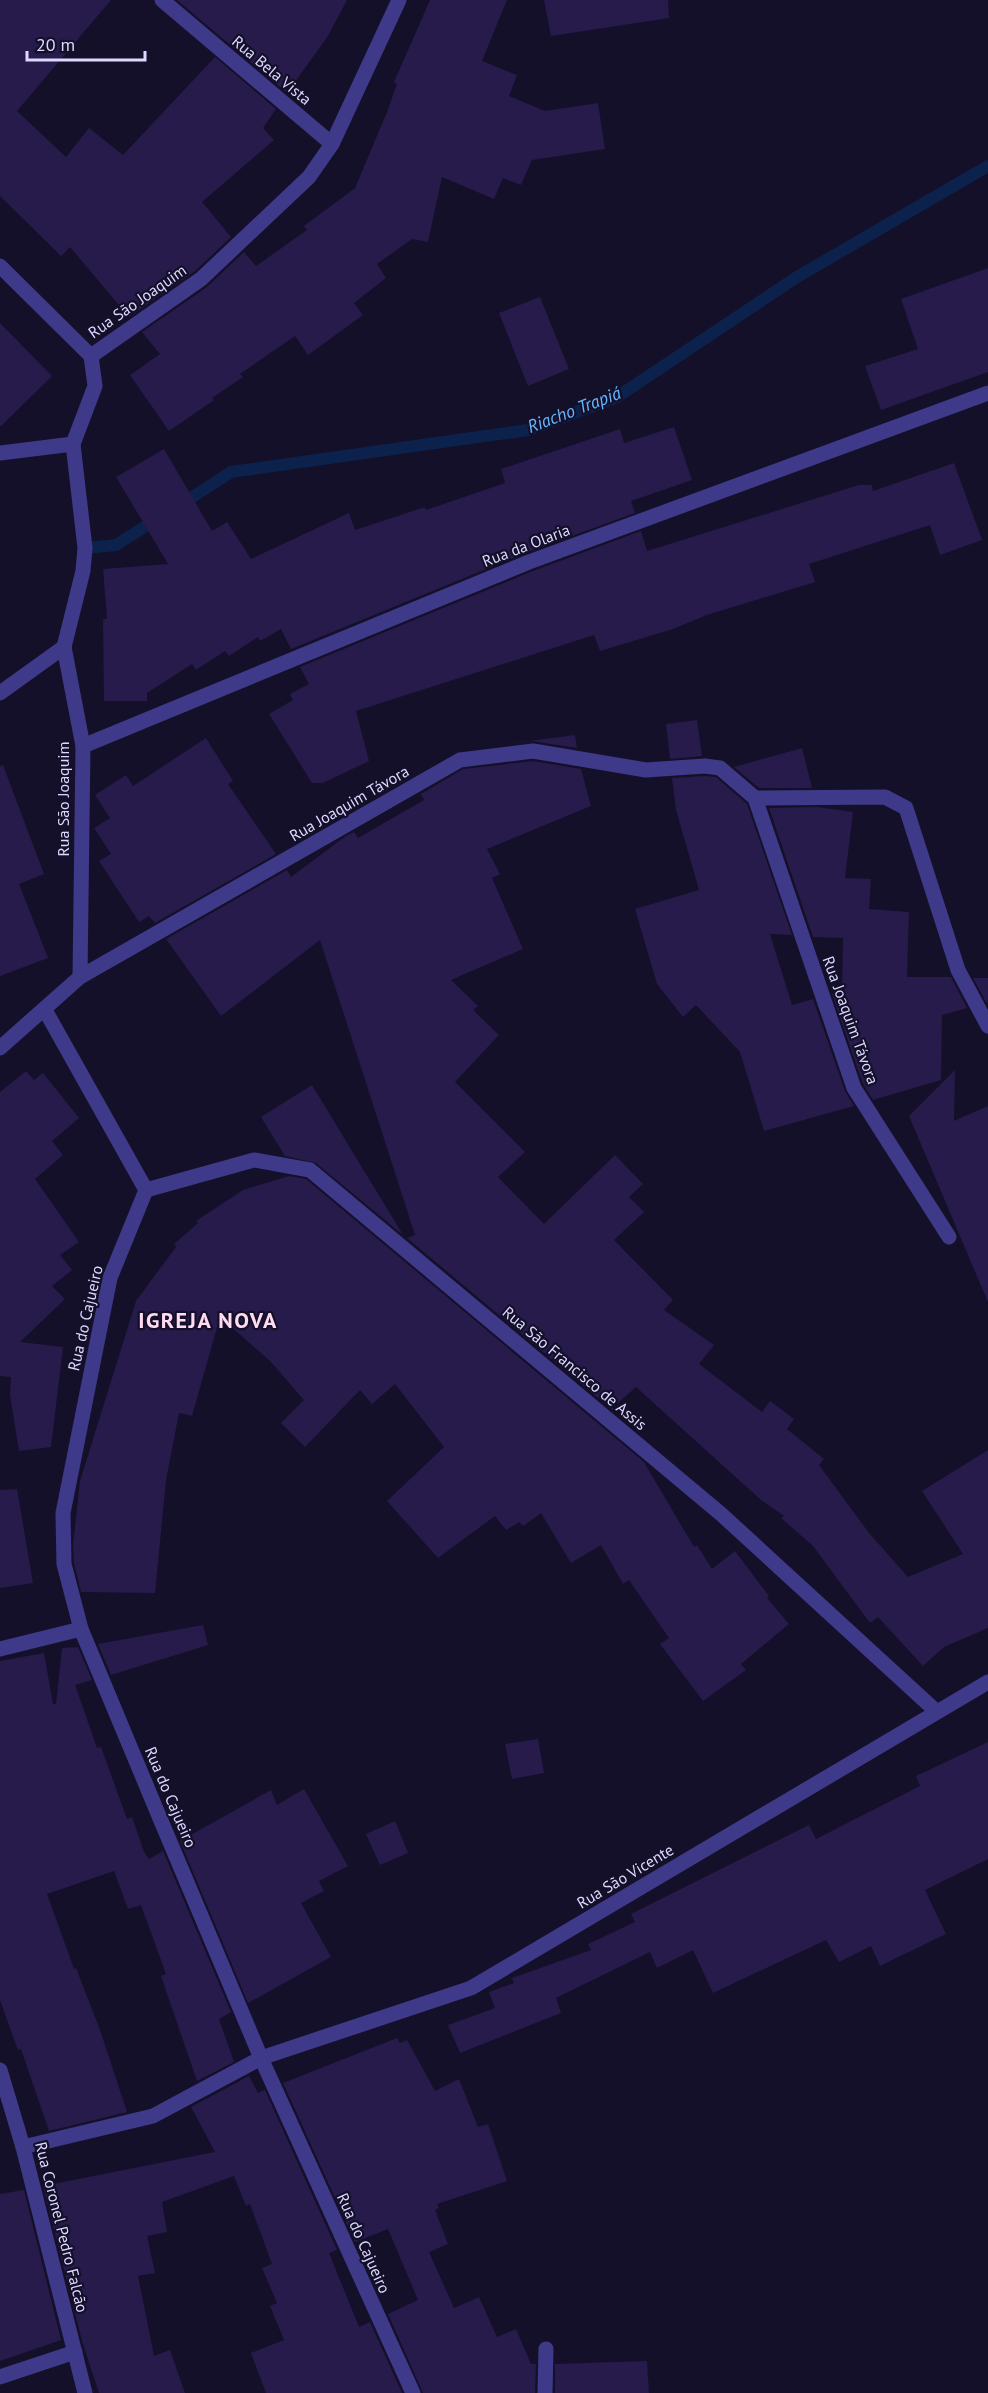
<svg xmlns="http://www.w3.org/2000/svg" width="988" height="2393" viewBox="0 0 988 2393" font-family="'PT Sans',sans-serif">
	<rect width="100%" height="100%" fill="#141029"/>
	<g fill="none" stroke-linecap="round" stroke-linejoin="round">
		<g stroke="#0c224c" stroke-width="12">
			<polyline points="180,505 231,472 528,430 617,397 797,277 988,166"/>
			<polyline points="85,548 116,545 157,519"/>
		</g>
	</g>
	<g fill="#261b4a">
		<polygon points="0,0 111,0 17,111 66,157 89,128 123,155 215,57 276,109 263,128 274,140 202,202 231,237 195,271 129,317 70,247 61,256 0,196"/>
		<polygon points="177,0 347,0 328,36 287,93"/>
		<polygon points="430,0 507,0 482,61 517,75 509,96 545,111 598,103 605,149 532,160 521,185 503,178 494,199 442,177 428,242 412,239 377,264 386,278 354,303 363,315 308,355 295,336 240,374 243,377 212,398 214,400 169,431 130,375 160,354 142,332 207,287 244,252 256,266 307,230 304,226 355,188 387,112 397,84 394,82"/>
		<polygon points="544,0 668,0 669,18 551,36"/>
		<polygon points="988,268 988,372 881,410 865,366 918,349 901,299"/>
		<polygon points="540,297 569,369 528,386 499,313"/>
		<polygon points="0,323 52,376 0,427"/>
		<polygon points="674,427 692,480 631,501 635,513 525,553 291,649 281,629 260,641 258,637 229,656 225,651 196,670 192,664 147,693 147,701 104,701 103,619 107,619 103,569 168,564 116,477 164,449 212,531 227,522 251,559 349,513 355,530 425,507 426,510 505,483 501,469 620,429 624,443"/>
		<polygon points="954,463 982,540 940,555 930,525 809,564 815,582 707,615 673,629 600,651 594,635 356,711 369,761 323,783 312,783 269,714 293,700 290,694 309,684 300,667 533,571 641,531 647,551 859,485 872,485 873,491"/>
		<polygon points="697,720 702,756 670,759 666,724"/>
		<polygon points="575,735 577,748 532,741 482,747"/>
		<polygon points="206,738 233,781 228,784 276,854 155,923 149,916 139,922 99,861 111,854 94,828 110,818 95,795 126,775 133,786"/>
		<polygon points="802,748 812,788 759,788 734,767"/>
		<polygon points="533,761 581,769 591,806 487,849 500,874 492,878 523,949 451,980 478,1006 473,1010 499,1035 455,1082 525,1152 498,1177 544,1224 615,1155 643,1184 629,1197 644,1212 614,1240 673,1300 664,1310 714,1345 699,1364 762,1412 770,1401 794,1419 787,1429 824,1459 819,1465 869,1533 908,1577 963,1554 922,1491 988,1450 988,1628 944,1647 923,1666 878,1617 870,1623 813,1546 781,1518 784,1516 761,1500 636,1387 618,1403 604,1394 615,1412 407,1238 415,1235 320,940 221,1016 166,939 287,870 291,877 346,836 354,832 358,838 424,800 421,794 463,769"/>
		<polygon points="3,765 44,874 19,884 48,958 0,976 0,766"/>
		<polygon points="705,776 716,777 747,804 792,935 770,934 792,1005 813,999 845,1091 854,1106 764,1131 740,1052 696,1005 683,1017 657,984 635,909 699,890 676,810 672,778"/>
		<polygon points="817,807 853,812 845,878 871,879 869,909 909,912 907,977 951,977 967,1008 942,1015 941,1080 873,1100 863,1084 832,994 842,991 843,938 813,937 769,808"/>
		<polygon points="973,978 988,978 988,1002 986,1002"/>
		<polygon points="955,1070 954,1121 988,1106 988,1302 909,1116"/>
		<polygon points="26,1071 34,1080 43,1073 79,1118 52,1141 63,1155 35,1179 79,1242 60,1255 72,1270 52,1286 65,1299 20,1342 63,1347 51,1447 19,1451 10,1395 11,1377 0,1376 0,1092"/>
		<polygon points="312,1085 403,1235 316,1163 285,1156 261,1117"/>
		<polygon points="289,1176 306,1179 644,1462 694,1547 697,1545 712,1569 735,1551 769,1596 767,1598 789,1624 741,1664 746,1670 703,1701 660,1644 669,1638 629,1580 623,1584 601,1545 571,1563 541,1513 523,1526 519,1522 506,1530 495,1516 438,1558 387,1501 444,1447 395,1384 372,1404 360,1390 305,1447 281,1423 304,1400 270,1361 220,1317 192,1416 179,1413 166,1480 155,1593 81,1592 74,1563 73,1545 80,1481 136,1301 176,1247 174,1244 198,1223 196,1221 243,1190"/>
		<polygon points="17,1489 33,1583 0,1588 0,1490"/>
		<polygon points="203,1625 208,1645 111,1675 98,1644"/>
		<polygon points="78,1647 92,1680 75,1685 97,1748 101,1747 127,1819 132,1817 144,1852 149,1859 163,1851 231,2012 219,2019 234,2062 197,2081 161,1976 166,1974 141,1905 128,1909 114,1871 47,1894 74,1969 76,1968 100,2030 127,2112 49,2131 21,2049 18,2050 0,2000 0,1661 44,1653 53,1704 56,1704 62,1648"/>
		<polygon points="538,1739 544,1773 512,1779 505,1744"/>
		<polygon points="988,1742 988,1859 925,1890 946,1934 880,1966 871,1946 839,1962 826,1940 713,1993 693,1950 657,1968 650,1952 556,1998 561,2013 460,2053 448,2025 495,2008 489,1992 514,1983 512,1978 591,1950 588,1944 635,1922 631,1914 809,1825 816,1839 920,1786 916,1776"/>
		<polygon points="304,1789 348,1866 319,1881 324,1891 301,1903 331,1957 248,2003 180,1841 271,1790 277,1805"/>
		<polygon points="395,1821 408,1853 380,1865 366,1834"/>
		<polygon points="397,2038 400,2043 407,2040 435,2091 459,2079 478,2127 488,2124 507,2181 437,2204 439,2208 435,2210 448,2244 429,2252 454,2308 479,2297 497,2337 516,2329 531,2364 536,2364 535,2393 423,2393 388,2314 418,2300 388,2229 355,2242 283,2083"/>
		<polygon points="249,2076 258,2093 265,2090 337,2250 329,2253 359,2327 370,2322 402,2393 266,2393 251,2353 284,2340 270,2306 277,2303 262,2268 272,2264 250,2204 246,2206 234,2176 162,2202 167,2232 147,2236 155,2273 138,2276 154,2356 170,2350 185,2393 99,2393 82,2341 43,2186 215,2152 191,2107"/>
		<polygon points="24,2190 61,2340 0,2361 0,2194"/>
		<polygon points="647,2361 649,2393 555,2393 555,2364"/>
	</g>
	<g fill="none" stroke-linecap="round" stroke-linejoin="round">
		<g stroke="#3e3a89" stroke-width="15">
			<polyline points="162,0 332,144"/>
			<polyline points="0,266 91,356"/>
			<polyline points="91,356 201,279 309,177 332,144 399,0"/>
			<polyline points="0,453 73,444"/>
			<polyline points="0,693 64,647"/>
			<polyline points="83,746 529,562 988,393"/>
			<polyline points="755,798 885,797 906,808 958,970 988,1026"/>
			<polyline points="80,977 83,746 64,647 83,571 85,548 73,444 95,386 91,356"/>
			<polyline points="45,1010 146,1190"/>
			<polyline points="0,1048 80,977 460,760 533,751 646,770 705,766 720,768 755,798 854,1088 949,1237"/>
			<polyline points="146,1190 110,1278 63,1513 64,1564 81,1629 159,1816 261,2058 413,2393"/>
			<polyline points="146,1190 254,1160 310,1170 721,1514 937,1712"/>
			<polyline points="0,1649 81,1629"/>
			<polyline points="0,2070 23,2147 85,2393"/>
			<polyline points="23,2147 153,2116 261,2058 471,1988 988,1682"/>
			<polyline points="0,2377 75,2352"/>
			<polyline points="545,2393 546,2349"/>
		</g>
	</g>
	<g text-anchor="middle" stroke-width="4.5" stroke-linejoin="round" paint-order="stroke">
		<g font-size="16" fill="#ddd8ff" stroke="#141029">
			<text transform="translate(272 70) rotate(40)" y="6">Rua Bela Vista</text>
			<text transform="translate(137 301) rotate(-35)" y="6">Rua São Joaquim</text>
			<text transform="translate(526 545) rotate(-21)" y="6">Rua da Olaria</text>
			<text transform="translate(63 799) rotate(-90)" y="6">Rua São Joaquim</text>
			<text transform="translate(349 803) rotate(-30)" y="6">Rua Joaquim Távora</text>
			<text transform="translate(851 1020) rotate(70)" y="6">Rua Joaquim Távora</text>
			<text transform="translate(85 1318) rotate(-77)" y="6">Rua do Cajueiro</text>
			<text transform="translate(575 1368) rotate(40)" y="6">Rua São Francisco de Assis</text>
			<text transform="translate(171 1797) rotate(67)" y="6">Rua do Cajueiro</text>
			<text transform="translate(625 1876) rotate(-31)" y="6">Rua São Vicente</text>
			<text transform="translate(62 2227) rotate(76)" y="6">Rua Coronel Pedro Falcão</text>
			<text transform="translate(364 2243) rotate(66)" y="6">Rua do Cajueiro</text>
		</g>
		<g font-size="18" font-style="italic" fill="#66b6ff" stroke="#141029">
			<text transform="translate(574 410) rotate(-21)" y="6">Riacho Trapiá</text>
		</g>
		<g font-size="22" font-weight="bold" letter-spacing="1.5" fill="#ffdaf1" stroke="#141029">
			<text x="208" y="1328">IGREJA NOVA</text>
		</g>
	</g>
	<path d="M27 51v9h118v-9" fill="none" stroke="#ddd8ff" stroke-width="3"/>
	<text x="36" y="51" font-size="18" fill="#ddd8ff" stroke="#141029" stroke-width="4.5" paint-order="stroke">20 m</text>
</svg>
